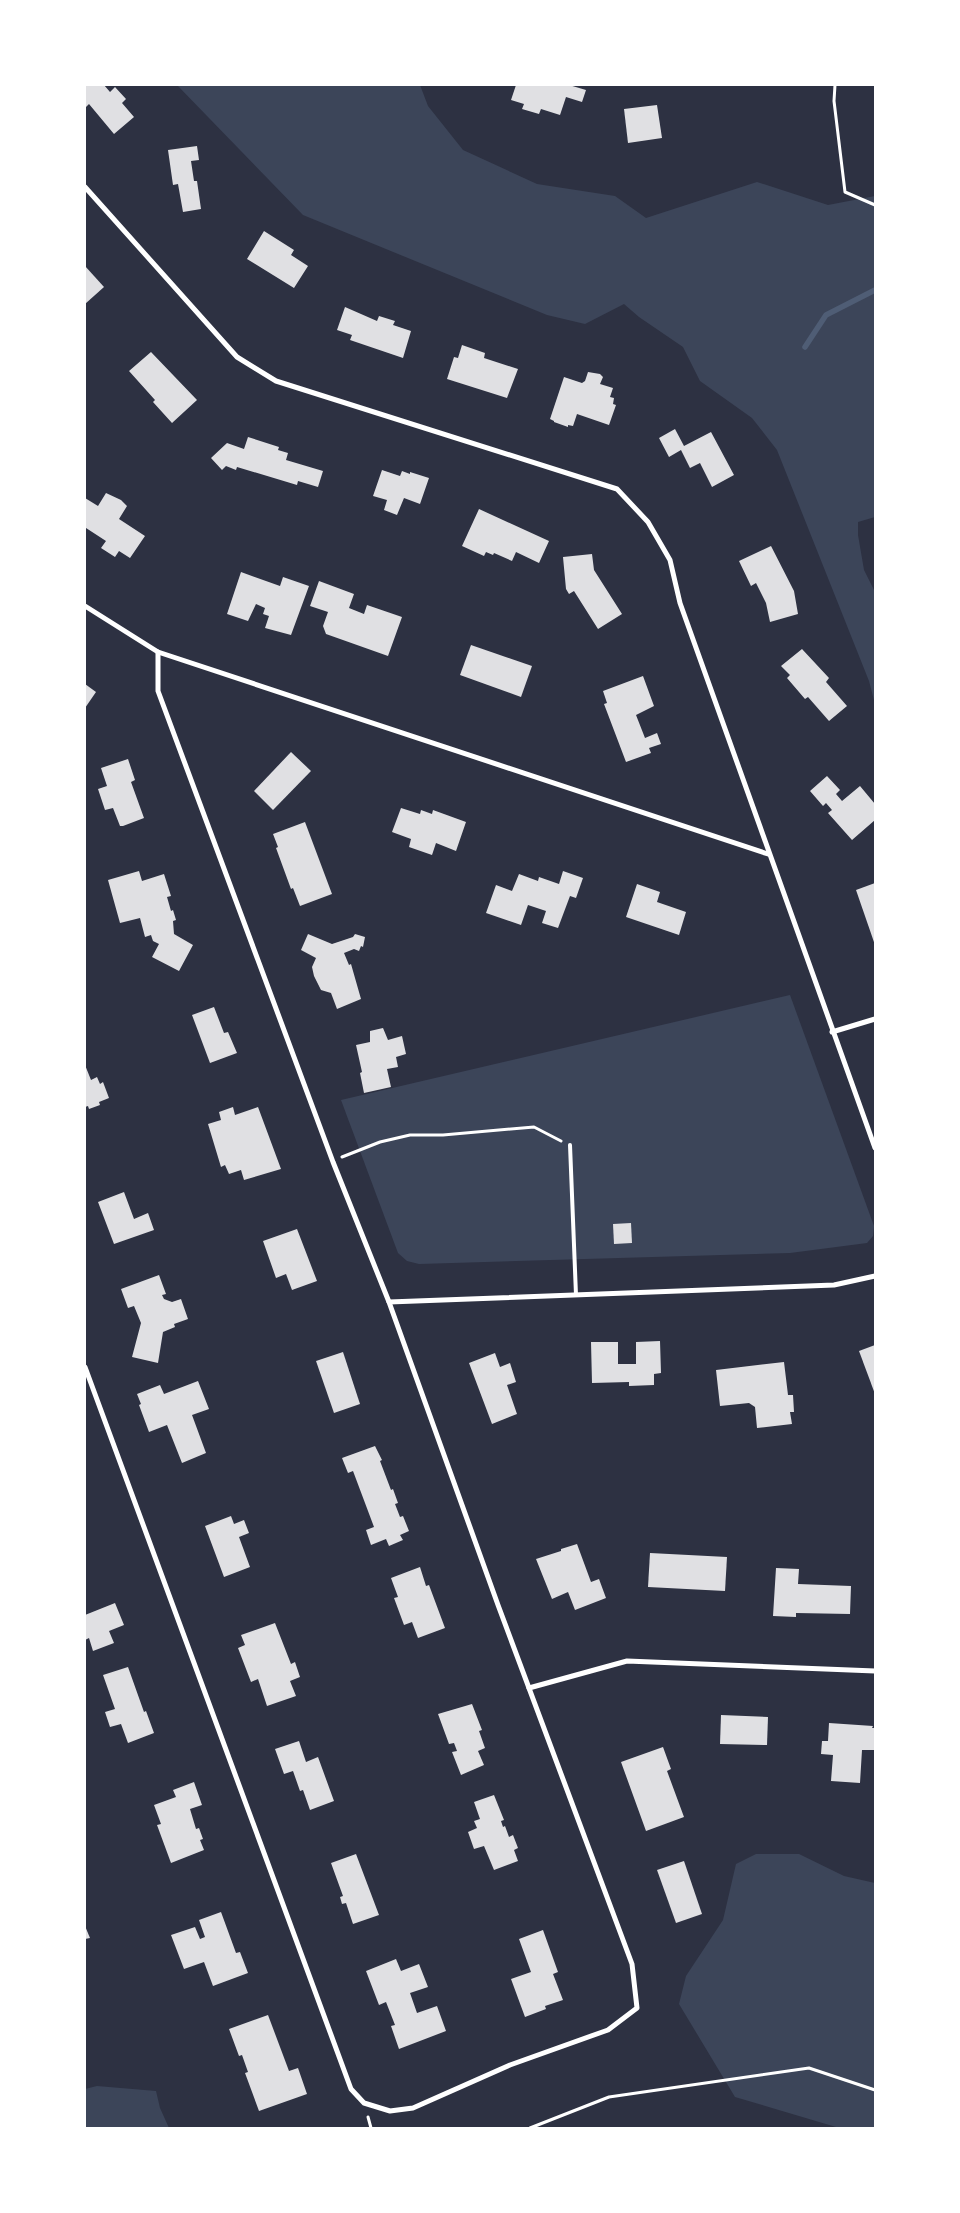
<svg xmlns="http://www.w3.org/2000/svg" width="960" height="2213" viewBox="0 0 960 2213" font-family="'Open Sans',sans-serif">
	<rect width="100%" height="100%" fill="#2d3142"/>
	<g fill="#3c4559">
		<polygon points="177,85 420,85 428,106 463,150 537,184 615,196 646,218 757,182 828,205 875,196 875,517 858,522 858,535 864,570 875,592 875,704 869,681 777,450 752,418 700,381 683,347 639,317 624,304 585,324 547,315 303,215"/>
		<polygon points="790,995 874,1226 873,1236 867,1243 790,1253 419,1264 407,1261 398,1253 341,1100"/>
		<polygon points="756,1854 799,1854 844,1876 875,1883 875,2127 836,2127 735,2097 679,2004 686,1976 723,1920 736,1864"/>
		<polygon points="97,2086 156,2091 160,2108 169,2128 85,2128 85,2089"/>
	</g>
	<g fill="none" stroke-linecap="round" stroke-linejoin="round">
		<polyline stroke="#4f5d75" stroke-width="5.5" points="805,347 826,315 875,290"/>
	</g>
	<g fill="#e0e0e3">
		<polygon points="85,85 104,85 110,92 115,87 126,99 122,103 134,117 114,134 89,104 85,108"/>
		<polygon points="516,85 569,85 586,90 582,102 566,97 560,115 541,109 539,114 522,109 524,104 511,100"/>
		<polygon points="657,105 662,138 628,143 624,109"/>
		<polygon points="197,146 199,160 191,161 194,181 197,181 201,209 183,212 178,184 173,185 168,150"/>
		<polygon points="264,231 294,250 291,255 308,266 294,288 247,259"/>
		<polygon points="85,266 104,287 85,304"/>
		<polygon points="345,307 377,321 379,316 395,321 393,325 411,331 403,358 350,340 352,335 337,330"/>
		<polygon points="462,345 485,353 484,358 518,369 507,398 447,379 454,357 458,358"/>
		<polygon points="151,352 197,400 172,423 153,402 155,400 129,371"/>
		<polygon points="588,372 600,374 603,377 600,384 613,388 610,397 614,398 613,404 616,405 609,425 577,414 573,426 568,425 568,427 554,422 554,421 550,419 564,377 582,383 585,381"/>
		<polygon points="675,429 684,446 711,432 734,475 712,487 700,463 690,468 681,450 669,457 659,438"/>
		<polygon points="248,437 279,447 278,450 288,453 286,460 323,471 318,487 298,481 297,485 237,467 236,470 226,466 222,470 211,458 227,443 244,449"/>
		<polygon points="382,470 400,476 402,471 410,474 410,472 429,478 420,504 404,498 397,515 384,510 387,500 373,496"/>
		<polygon points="106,493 121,500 127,506 119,519 145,536 130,558 119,551 115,557 101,548 106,541 86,528 85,531 85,498 98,506"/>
		<polygon points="479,509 549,541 539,563 516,552 512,561 494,553 493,555 486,552 484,556 462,546"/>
		<polygon points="771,546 794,591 798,614 770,622 766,603 756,583 751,586 739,561"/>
		<polygon points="592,554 594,570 622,614 598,629 574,591 569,594 566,589 563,557"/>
		<polygon points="241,572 280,586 283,577 309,586 291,635 265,628 269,616 263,614 265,608 256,604 248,621 227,614"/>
		<polygon points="319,581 354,594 349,608 364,614 367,605 402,617 388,656 326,634 323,626 328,612 310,606"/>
		<polygon points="471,645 532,666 521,697 460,675"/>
		<polygon points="802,649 829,678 826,682 847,706 829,721 808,697 805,699 787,678 790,675 781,666"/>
		<polygon points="643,676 654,706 636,715 645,738 657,733 661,744 649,748 651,753 626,762 604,704 607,703 603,691"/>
		<polygon points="85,684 96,692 85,708"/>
		<polygon points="291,752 311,771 273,810 254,791"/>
		<polygon points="128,759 135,780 131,782 144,818 123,826 120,826 113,808 105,810 98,789 107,786 101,768"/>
		<polygon points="827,776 840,790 836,794 842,801 860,786 875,804 875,820 852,840 828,813 832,810 826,803 823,806 810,791"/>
		<polygon points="401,808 420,814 421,810 432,814 433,810 466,822 456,851 436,843 432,855 409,847 411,839 392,832"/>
		<polygon points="305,822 332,894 300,906 293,888 291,889 276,848 278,847 273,834"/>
		<polygon points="139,871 142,881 164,874 171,896 167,897 171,911 173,910 176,920 173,921 174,934 193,945 179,971 152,957 159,944 153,941 151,935 145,937 140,918 120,923 108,880"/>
		<polygon points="563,871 583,878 576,898 570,896 558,928 542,923 546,911 528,905 521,925 486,913 496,885 512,891 519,874 538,881 539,877 559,884"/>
		<polygon points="875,883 875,945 856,890"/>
		<polygon points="637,884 660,892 657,902 686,912 679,935 626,917"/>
		<polygon points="308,934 332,944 353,937 355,934 365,937 363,947 361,946 359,951 354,949 344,953 349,965 351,964 361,999 337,1009 331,993 321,990 314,976 312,967 316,958 301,950"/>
		<polygon points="214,1007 224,1033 228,1032 237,1053 210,1063 192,1015"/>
		<polygon points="383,1028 388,1040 402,1036 406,1054 396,1057 398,1067 387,1069 391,1087 364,1093 360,1073 362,1072 356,1045 370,1042 370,1031"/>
		<polygon points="85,1065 91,1080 97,1077 100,1084 103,1082 109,1098 99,1102 100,1105 89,1109 88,1106 85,1107"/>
		<polygon points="233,1107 235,1115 258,1107 281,1169 244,1180 241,1170 229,1174 225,1165 221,1167 208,1124 221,1120 219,1112"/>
		<polygon points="124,1192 134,1219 148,1213 154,1230 114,1244 98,1202"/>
		<polygon points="631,1223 632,1243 614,1244 613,1224"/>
		<polygon points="297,1229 317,1281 292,1290 286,1274 276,1278 263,1241"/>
		<polygon points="159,1275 166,1294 162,1295 164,1299 172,1302 181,1299 188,1319 174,1324 175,1327 163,1332 158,1363 132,1357 141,1323 134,1306 128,1308 121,1289"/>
		<polygon points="660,1341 661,1373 654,1374 654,1385 629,1386 629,1382 592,1383 591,1342 618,1342 618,1364 636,1364 636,1342"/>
		<polygon points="875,1345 875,1394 859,1351"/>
		<polygon points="343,1352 360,1404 334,1413 316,1361"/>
		<polygon points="495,1353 500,1367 510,1363 516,1382 507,1385 517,1414 492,1424 469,1363"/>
		<polygon points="784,1362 788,1395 793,1395 794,1412 790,1412 792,1424 757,1428 755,1407 749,1403 720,1406 716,1370"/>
		<polygon points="198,1381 209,1409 192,1415 206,1453 182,1463 167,1425 149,1432 139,1405 141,1404 137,1394 160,1385 164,1394"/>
		<polygon points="375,1446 382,1460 380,1461 391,1490 393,1489 398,1503 395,1504 400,1517 403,1516 409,1531 400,1535 403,1540 389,1546 386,1539 371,1545 366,1530 374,1527 353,1471 348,1473 342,1458"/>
		<polygon points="231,1516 234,1524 244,1520 249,1533 239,1537 250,1567 224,1577 205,1526"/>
		<polygon points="577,1544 591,1582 599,1579 606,1598 575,1610 568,1592 552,1599 536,1559 561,1551 561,1549"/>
		<polygon points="650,1553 727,1557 725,1591 648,1587"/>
		<polygon points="420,1567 426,1586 429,1585 445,1628 418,1638 412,1622 404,1625 394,1598 398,1597 391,1578"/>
		<polygon points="776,1568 799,1569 798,1584 851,1586 850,1614 796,1613 796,1617 773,1616"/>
		<polygon points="115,1603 124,1625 109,1631 114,1643 93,1651 89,1638 85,1640 85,1615"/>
		<polygon points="275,1623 291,1664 295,1662 300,1677 290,1681 296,1696 267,1706 258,1679 251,1682 238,1648 245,1645 241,1635"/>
		<polygon points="128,1667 144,1712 146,1711 154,1733 128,1743 121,1724 110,1727 105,1712 115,1709 103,1675"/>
		<polygon points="472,1704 482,1730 479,1731 485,1748 478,1751 484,1765 461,1775 452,1752 457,1751 454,1743 449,1744 438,1714"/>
		<polygon points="721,1715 768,1717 767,1745 720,1744"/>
		<polygon points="829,1723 873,1726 872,1728 875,1728 875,1750 862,1750 860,1783 831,1781 833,1755 821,1754 822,1741 828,1741"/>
		<polygon points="299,1741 306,1762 318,1757 334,1801 310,1810 303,1790 300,1791 293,1771 284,1774 275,1749"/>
		<polygon points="663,1747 671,1769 667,1771 684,1817 646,1831 621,1762"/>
		<polygon points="194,1782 202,1805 190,1809 196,1829 199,1828 203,1839 200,1840 204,1850 171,1863 157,1825 161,1824 154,1805 176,1797 173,1790"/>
		<polygon points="494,1795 504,1820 501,1821 503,1827 505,1826 509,1837 513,1835 518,1848 514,1850 518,1861 494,1870 484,1846 474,1849 468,1832 477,1828 474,1821 480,1819 474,1802"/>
		<polygon points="356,1854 379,1915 353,1924 346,1903 342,1904 340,1897 343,1896 331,1863"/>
		<polygon points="684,1861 702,1914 676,1923 657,1870"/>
		<polygon points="221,1912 236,1953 240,1952 248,1973 213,1986 204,1962 184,1969 171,1935 195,1927 200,1939 205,1937 199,1920"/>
		<polygon points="85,1926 90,1938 85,1939"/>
		<polygon points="543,1930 558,1972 553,1974 563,2000 545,2006 546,2009 525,2017 511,1979 531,1972 519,1939"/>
		<polygon points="396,1959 401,1971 419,1964 428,1987 410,1993 417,2013 437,2006 446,2031 399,2049 391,2026 395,2025 386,2002 379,2005 366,1971"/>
		<polygon points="268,2015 289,2071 298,2068 307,2094 259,2111 245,2073 248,2072 242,2055 239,2056 229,2029"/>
	</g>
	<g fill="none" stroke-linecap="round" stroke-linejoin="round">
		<g stroke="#fff" stroke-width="3">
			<polyline points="835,85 834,101 845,192 875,205"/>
			<polyline points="342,1157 380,1142 410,1135 443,1135 534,1127 561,1141"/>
			<polyline points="368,2117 371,2128"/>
			<polyline points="530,2128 609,2097 809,2068 875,2090"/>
		</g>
		<polyline stroke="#fff" stroke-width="4" points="570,1145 576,1295"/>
		<g stroke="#fff" stroke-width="5">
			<polyline points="85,187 237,357 276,381 617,489 648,522 670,560 680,603 875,1148"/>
			<polyline points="85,606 158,652 768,854"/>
			<polyline points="832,1032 875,1019"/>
			<polyline points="389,1302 834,1285 875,1276"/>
			<polyline points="85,1367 351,2089 364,2103 390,2111 413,2108 510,2065 608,2030 637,2008 632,1964 498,1605 389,1302 333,1162 158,691 158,652"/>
			<polyline points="529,1688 627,1661 875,1671"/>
		</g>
	</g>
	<rect width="960" height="2213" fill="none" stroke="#ffffff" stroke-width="172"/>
</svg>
